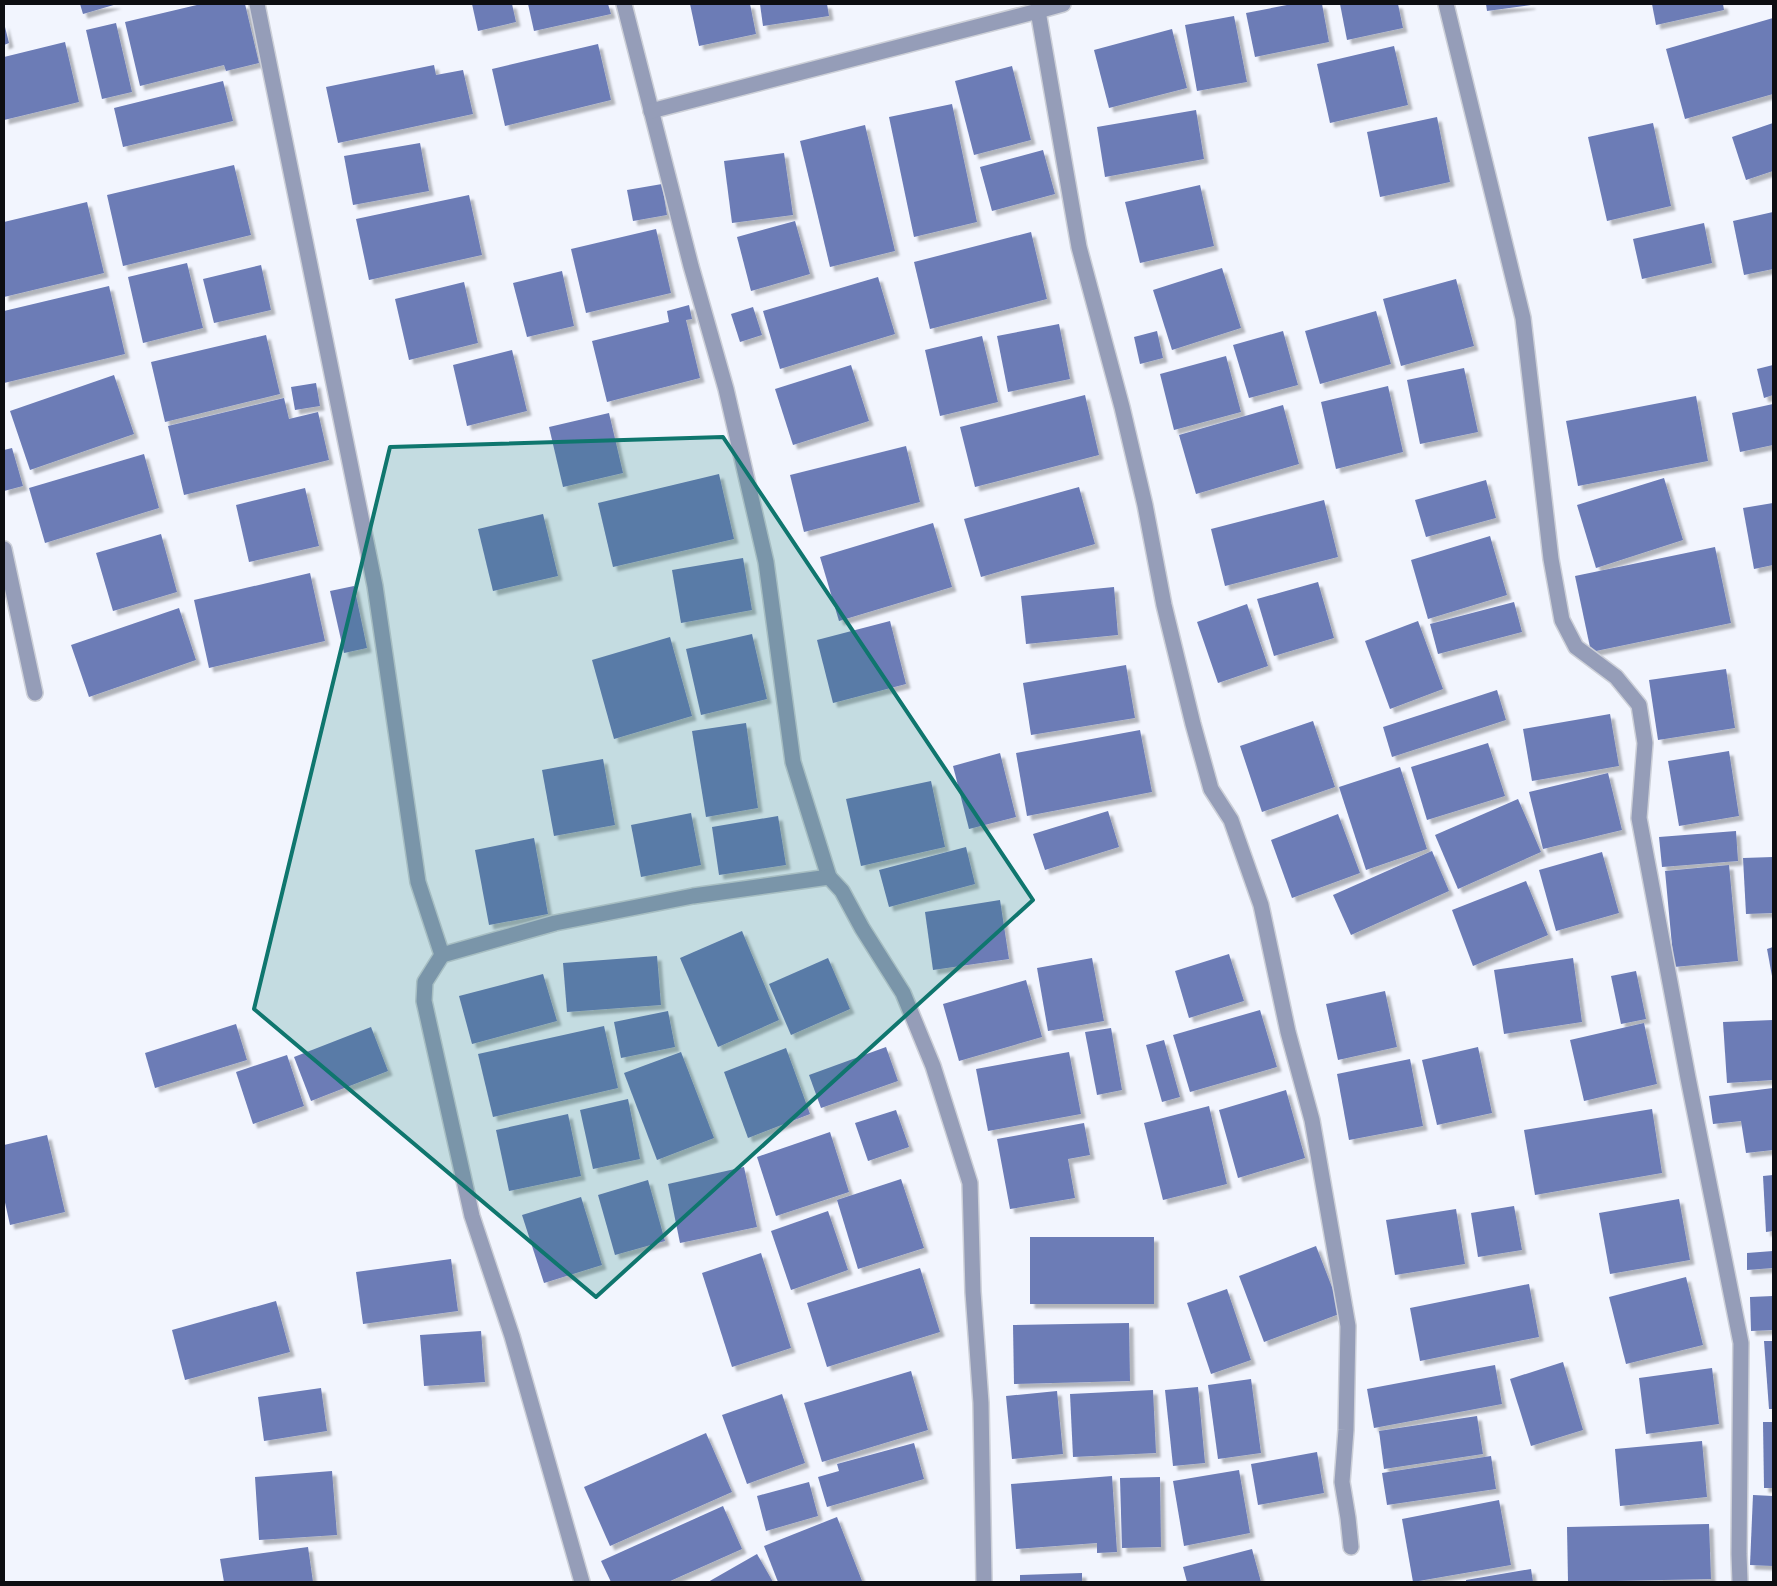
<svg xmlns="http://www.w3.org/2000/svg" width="1777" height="1586" viewBox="0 0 1777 1586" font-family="Literata,serif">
	<defs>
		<filter id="shadow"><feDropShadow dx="4.5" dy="4.5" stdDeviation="1" flood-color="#0004"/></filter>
	</defs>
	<rect width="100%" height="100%" fill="#f2f5fe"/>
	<g fill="#6c7cb6" filter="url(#shadow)">
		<polygon points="80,4 117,4 83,14"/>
		<polygon points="201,4 245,4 259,63 226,71 224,65 140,86 125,22"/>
		<polygon points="472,4 512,4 516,22 478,31"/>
		<polygon points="528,4 608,4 611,14 534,31"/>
		<polygon points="690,4 750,4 756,34 699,46"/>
		<polygon points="760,4 827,4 829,16 763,26"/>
		<polygon points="1292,4 1322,4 1329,42 1255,57 1246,13"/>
		<polygon points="1340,4 1398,4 1403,28 1347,40"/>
		<polygon points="1486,4 1531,4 1531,5 1487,11"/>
		<polygon points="1652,4 1723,4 1724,10 1656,25"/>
		<polygon points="1234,16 1247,82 1197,91 1185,25"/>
		<polygon points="1773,18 1773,94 1685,119 1666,49"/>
		<polygon points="4,23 9,43 4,45"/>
		<polygon points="116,23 132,92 102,99 86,30"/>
		<polygon points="1172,29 1187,88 1109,108 1094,50"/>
		<polygon points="65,42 79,102 4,120 4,57"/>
		<polygon points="598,44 611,100 505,126 492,69"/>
		<polygon points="1394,46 1408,105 1330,123 1317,64"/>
		<polygon points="434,65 436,75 463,70 473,114 338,143 326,87"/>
		<polygon points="1012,66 1031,140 974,155 955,81"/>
		<polygon points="223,81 233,121 123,147 114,108"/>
		<polygon points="952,104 977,222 914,237 889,117"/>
		<polygon points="1196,110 1204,159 1105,177 1097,127"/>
		<polygon points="1437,117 1450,182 1380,197 1367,132"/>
		<polygon points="1653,123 1671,206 1607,221 1588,137"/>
		<polygon points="1773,123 1773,171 1746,180 1732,137"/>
		<polygon points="865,125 895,251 830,267 800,141"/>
		<polygon points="420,143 429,191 353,205 344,156"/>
		<polygon points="1043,150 1055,194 992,211 980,167"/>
		<polygon points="784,153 793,215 732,223 724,161"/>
		<polygon points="234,165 251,235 123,266 107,195"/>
		<polygon points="662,184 667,215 633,221 627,190"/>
		<polygon points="1200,185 1214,246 1140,263 1125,202"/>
		<polygon points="469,195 482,255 369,280 356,219"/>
		<polygon points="87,202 104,273 4,297 4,222"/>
		<polygon points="1773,212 1773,269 1744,275 1733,221"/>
		<polygon points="795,221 810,274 751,291 737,237"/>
		<polygon points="1704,223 1712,263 1642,279 1633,239"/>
		<polygon points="656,229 671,293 586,313 571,249"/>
		<polygon points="1031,232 1047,299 930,329 914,262"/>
		<polygon points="187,263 203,328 143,343 128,277"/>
		<polygon points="261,265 271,310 214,323 203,279"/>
		<polygon points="1222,268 1241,328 1172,350 1153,290"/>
		<polygon points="562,271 574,326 527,337 513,283"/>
		<polygon points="878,277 895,334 780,369 763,311"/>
		<polygon points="1456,279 1474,346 1401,366 1383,299"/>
		<polygon points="464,282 478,343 409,360 395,299"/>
		<polygon points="109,286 125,354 4,383 4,311"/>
		<polygon points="689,305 692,319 686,320 700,378 607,402 592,341 669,322 667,311"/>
		<polygon points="753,307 762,335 740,342 731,314"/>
		<polygon points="1376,311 1391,364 1320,384 1305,331"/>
		<polygon points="1059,324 1070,379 1008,392 997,336"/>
		<polygon points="1157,331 1163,358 1140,364 1134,337"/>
		<polygon points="1283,331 1298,385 1249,398 1233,345"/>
		<polygon points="266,335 280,394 165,422 151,362"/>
		<polygon points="982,336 998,402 940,416 925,350"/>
		<polygon points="512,350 527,411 467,426 453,365"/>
		<polygon points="1226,356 1241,412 1174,430 1160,374"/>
		<polygon points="851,365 869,421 793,445 775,389"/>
		<polygon points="1773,365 1773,395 1764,398 1757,369"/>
		<polygon points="1464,368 1478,432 1420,444 1407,380"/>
		<polygon points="114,375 134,434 30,470 10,411"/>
		<polygon points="316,383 320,406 295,410 291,387"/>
		<polygon points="1388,386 1403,452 1336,469 1321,402"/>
		<polygon points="1085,395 1099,455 975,487 960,427"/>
		<polygon points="1696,396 1708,461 1578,486 1566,421"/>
		<polygon points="284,398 289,419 318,412 329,460 184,495 168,426"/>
		<polygon points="1773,404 1773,445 1740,452 1732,413"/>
		<polygon points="1283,405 1299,464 1196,494 1179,435"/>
		<polygon points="609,413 623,473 563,487 549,427"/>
		<polygon points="906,446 920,502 804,532 790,475"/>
		<polygon points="12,448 23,486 4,491 4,450"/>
		<polygon points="144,454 159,508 45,543 29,488"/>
		<polygon points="719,474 734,539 613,567 598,503"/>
		<polygon points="1664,478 1683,540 1596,568 1577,505"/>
		<polygon points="1486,480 1496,518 1426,537 1415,500"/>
		<polygon points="1079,487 1095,544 981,577 964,519"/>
		<polygon points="305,488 319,546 249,562 236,505"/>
		<polygon points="1324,500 1338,557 1225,586 1211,529"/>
		<polygon points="1773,503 1773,565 1754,569 1743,508"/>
		<polygon points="543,514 558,576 493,591 478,529"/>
		<polygon points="933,523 952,587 839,621 820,557"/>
		<polygon points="161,534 177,592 113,611 96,553"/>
		<polygon points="1490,536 1507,595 1428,619 1411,560"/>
		<polygon points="1715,547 1731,623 1591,652 1575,576"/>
		<polygon points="743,558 752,610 681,623 672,570"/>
		<polygon points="310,573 325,641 209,668 194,600"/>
		<polygon points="1318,582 1334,638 1274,656 1257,599"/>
		<polygon points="354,586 367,648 344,653 330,591"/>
		<polygon points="1114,587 1118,635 1026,644 1021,596"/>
		<polygon points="1514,602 1522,632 1438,654 1430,624"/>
		<polygon points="1247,604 1268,666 1218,683 1197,622"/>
		<polygon points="179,608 196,660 89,697 71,645"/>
		<polygon points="890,621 906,684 833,703 817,640"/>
		<polygon points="1418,621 1443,689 1390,709 1365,641"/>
		<polygon points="752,634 767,699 701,715 686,649"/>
		<polygon points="670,637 692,716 614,739 592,660"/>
		<polygon points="1126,665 1135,718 1031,735 1023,683"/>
		<polygon points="1726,669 1735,728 1658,740 1649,680"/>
		<polygon points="1497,690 1506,720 1392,757 1383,727"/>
		<polygon points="1610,714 1619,766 1532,781 1523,729"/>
		<polygon points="1313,721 1335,787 1262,812 1240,746"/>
		<polygon points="746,723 758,808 706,817 692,731"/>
		<polygon points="1140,730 1152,792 1027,816 1016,753"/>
		<polygon points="1488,743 1505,796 1427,820 1411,767"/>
		<polygon points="1729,751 1739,816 1679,826 1668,761"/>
		<polygon points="1000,753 1016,817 969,829 953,766"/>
		<polygon points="603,759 615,825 554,836 542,770"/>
		<polygon points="1400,767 1427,849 1366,870 1339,787"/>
		<polygon points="1608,773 1622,830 1543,849 1529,792"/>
		<polygon points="931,781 945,847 861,866 846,799"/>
		<polygon points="1518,799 1541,852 1458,889 1435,835"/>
		<polygon points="1108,811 1119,847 1045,870 1033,834"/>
		<polygon points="691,813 701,865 641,877 631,825"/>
		<polygon points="1338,814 1360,873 1292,898 1271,840"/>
		<polygon points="778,816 786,865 719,875 712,827"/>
		<polygon points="1736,831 1738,861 1662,867 1659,837"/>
		<polygon points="534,838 548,914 489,925 475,850"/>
		<polygon points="966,847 975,884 889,907 879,870"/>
		<polygon points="1432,851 1449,891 1351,935 1333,895"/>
		<polygon points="1602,852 1619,913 1556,931 1539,870"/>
		<polygon points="1773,857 1773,913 1746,914 1743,858"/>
		<polygon points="1729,865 1738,961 1674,967 1665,871"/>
		<polygon points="1526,881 1548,935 1473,966 1452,910"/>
		<polygon points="1000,900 1009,959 933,970 925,912"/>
		<polygon points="742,931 779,1020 718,1047 680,958"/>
		<polygon points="1773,947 1773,975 1772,976 1767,949"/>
		<polygon points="1229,954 1244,1001 1189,1018 1175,971"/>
		<polygon points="657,956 661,1005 567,1012 563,963"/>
		<polygon points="828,958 850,1009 791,1035 769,984"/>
		<polygon points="1092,958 1104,1021 1048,1031 1037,968"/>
		<polygon points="1573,958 1582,1022 1504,1034 1494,970"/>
		<polygon points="1636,971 1646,1019 1621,1024 1611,976"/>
		<polygon points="543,974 557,1021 472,1044 459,996"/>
		<polygon points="1026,980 1042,1037 959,1061 943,1004"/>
		<polygon points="1385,991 1397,1047 1338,1060 1326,1004"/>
		<polygon points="1260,1010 1277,1067 1190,1092 1173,1035"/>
		<polygon points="668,1011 675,1047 621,1058 614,1022"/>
		<polygon points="1773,1020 1773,1080 1727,1083 1723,1022"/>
		<polygon points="1644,1023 1657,1084 1584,1101 1570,1040"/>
		<polygon points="236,1024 247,1060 155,1088 145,1053"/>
		<polygon points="604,1026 618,1088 493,1117 478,1054"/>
		<polygon points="371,1027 388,1071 311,1101 294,1057"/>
		<polygon points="1111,1028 1122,1090 1097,1095 1085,1032"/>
		<polygon points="1164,1040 1180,1097 1162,1102 1146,1045"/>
		<polygon points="886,1047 898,1081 821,1108 809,1075"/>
		<polygon points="1478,1047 1492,1113 1437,1125 1422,1060"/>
		<polygon points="786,1048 810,1114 748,1138 724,1072"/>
		<polygon points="681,1052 714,1138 657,1160 624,1073"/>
		<polygon points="1069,1052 1081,1114 988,1131 976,1069"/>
		<polygon points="287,1055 304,1106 253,1124 236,1072"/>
		<polygon points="1410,1059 1423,1126 1349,1140 1337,1074"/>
		<polygon points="1773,1088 1773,1150 1746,1153 1741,1121 1713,1124 1709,1096"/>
		<polygon points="1286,1090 1305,1158 1238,1178 1219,1110"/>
		<polygon points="628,1099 640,1159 593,1169 580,1110"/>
		<polygon points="1209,1106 1227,1184 1163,1200 1144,1123"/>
		<polygon points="1652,1109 1662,1173 1535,1195 1524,1130"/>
		<polygon points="896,1110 909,1147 868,1161 855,1123"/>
		<polygon points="568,1114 581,1176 509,1191 496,1130"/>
		<polygon points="1084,1123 1090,1155 1068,1159 1075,1198 1010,1209 997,1139"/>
		<polygon points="830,1132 849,1192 776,1216 757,1157"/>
		<polygon points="47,1135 65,1212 10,1225 4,1198 4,1145"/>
		<polygon points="744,1167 757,1227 680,1243 668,1184"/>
		<polygon points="1773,1175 1773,1231 1766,1232 1763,1176"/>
		<polygon points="901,1179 924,1248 858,1269 837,1200"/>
		<polygon points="648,1180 665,1241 615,1255 598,1195"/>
		<polygon points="581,1197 602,1265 544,1283 522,1215"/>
		<polygon points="1679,1199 1690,1260 1610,1274 1599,1213"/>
		<polygon points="1514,1206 1522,1250 1478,1257 1471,1213"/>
		<polygon points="1456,1209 1465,1264 1395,1275 1386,1220"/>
		<polygon points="828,1211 848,1270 791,1290 771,1231"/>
		<rect x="1030" y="1237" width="124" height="67"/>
		<polygon points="1316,1246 1342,1313 1264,1342 1239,1276"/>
		<polygon points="1773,1251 1773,1268 1747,1270 1747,1253"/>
		<polygon points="761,1253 791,1348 732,1367 702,1273"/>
		<polygon points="451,1259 458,1311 363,1324 356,1272"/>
		<polygon points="920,1268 940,1332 827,1367 807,1303"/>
		<polygon points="1686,1277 1703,1345 1626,1364 1609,1297"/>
		<polygon points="1529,1284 1539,1337 1420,1361 1410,1308"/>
		<polygon points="1227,1289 1251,1360 1211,1374 1187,1303"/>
		<polygon points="1773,1296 1773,1330 1751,1331 1750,1297"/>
		<polygon points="276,1301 290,1352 185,1380 172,1330"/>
		<polygon points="1129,1323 1130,1381 1014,1384 1013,1325"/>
		<polygon points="481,1331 485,1382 424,1386 420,1335"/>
		<polygon points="1764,1341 1773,1341 1773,1409 1769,1409"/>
		<polygon points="1563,1362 1583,1430 1531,1446 1510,1379"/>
		<polygon points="1495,1365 1502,1404 1374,1428 1367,1389"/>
		<polygon points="1712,1368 1719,1424 1646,1434 1639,1378"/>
		<polygon points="911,1371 928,1430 822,1462 804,1403"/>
		<polygon points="1251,1379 1261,1453 1218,1459 1208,1385"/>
		<polygon points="1198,1387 1205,1463 1173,1466 1165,1390"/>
		<polygon points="321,1388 327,1431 264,1441 258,1397"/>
		<polygon points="1153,1390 1156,1453 1073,1457 1070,1394"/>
		<polygon points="1057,1391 1063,1454 1012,1459 1006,1396"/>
		<polygon points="782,1394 805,1463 747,1484 722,1415"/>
		<polygon points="1477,1416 1483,1454 1384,1469 1379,1431"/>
		<polygon points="1763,1422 1773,1422 1773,1488 1764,1488"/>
		<polygon points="706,1433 732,1492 610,1546 584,1487"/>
		<polygon points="1702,1441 1707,1497 1620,1506 1615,1449"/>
		<polygon points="914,1443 924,1479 827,1507 818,1477 839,1471 837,1464"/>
		<polygon points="1317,1452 1324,1493 1258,1505 1251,1464"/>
		<polygon points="1491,1456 1496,1489 1387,1505 1382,1473"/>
		<polygon points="1239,1470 1250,1533 1184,1546 1173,1481"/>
		<polygon points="332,1471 337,1535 259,1540 255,1477"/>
		<polygon points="1112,1476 1117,1552 1097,1553 1097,1543 1016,1549 1011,1484"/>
		<polygon points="1160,1477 1161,1547 1122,1548 1120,1478"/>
		<polygon points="809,1482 818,1516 766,1531 757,1496"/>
		<polygon points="1753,1495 1773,1496 1773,1566 1750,1565"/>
		<polygon points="1499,1500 1511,1565 1413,1582 1402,1519"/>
		<polygon points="723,1506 742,1549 668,1582 611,1582 601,1561"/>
		<polygon points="837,1517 862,1581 778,1582 764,1546"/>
		<polygon points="1709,1524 1711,1579 1568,1582 1567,1527"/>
		<polygon points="308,1547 313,1582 224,1582 220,1559"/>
		<polygon points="1252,1549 1261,1582 1187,1582 1183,1567"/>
		<polygon points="757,1554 773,1582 708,1582"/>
		<polygon points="1531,1569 1533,1582 1466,1582 1466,1580"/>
		<polygon points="1082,1573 1082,1582 1020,1582 1020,1575"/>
	</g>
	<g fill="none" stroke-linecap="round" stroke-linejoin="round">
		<g stroke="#cdd0d8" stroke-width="18">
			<g id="street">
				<polyline points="257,4 375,586 418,882 442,955"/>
				<polyline points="624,4 691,266 726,389 766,562 793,762 829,877 842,891 862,928 903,993 933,1066 970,1183 973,1292 981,1403 984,1582"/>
				<polyline points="1446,4 1523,318 1551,559 1562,620 1576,647 1616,677 1639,705 1645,743 1639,818 1688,1078 1741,1343 1739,1554 1740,1582"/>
				<polyline points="1038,11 1079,247 1122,407 1145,505 1164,605 1193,724 1211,789 1231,820 1261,905 1288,1032 1312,1120 1348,1326 1346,1430 1342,1482 1348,1518 1351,1547"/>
				<polyline points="651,111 1038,11 1063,4"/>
				<polyline points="4,549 35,693"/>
				<polyline points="582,1582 512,1336 472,1216 424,1001 425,982 442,955 555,923 693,896 829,877"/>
			</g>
		</g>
		<use href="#street" stroke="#959db8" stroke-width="15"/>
	</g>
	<path fill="#0f766e" fill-opacity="0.2" stroke="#0f766e" stroke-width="4" stroke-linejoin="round" d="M723 437 1033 900 596 1297 254 1009 390 447Z"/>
	<rect width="1777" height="1586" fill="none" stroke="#0d0e12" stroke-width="10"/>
</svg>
